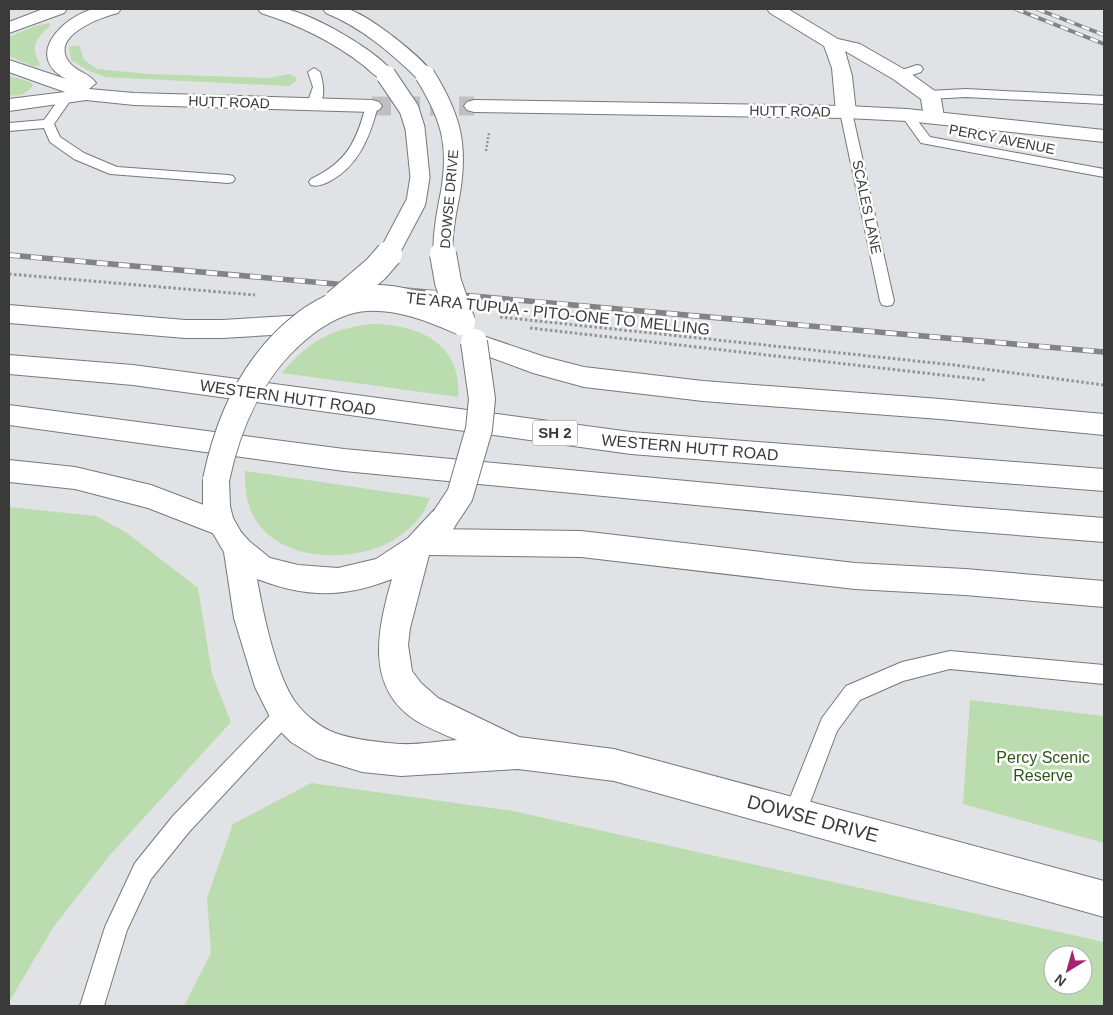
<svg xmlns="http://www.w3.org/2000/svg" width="1113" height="1015" viewBox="0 0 1113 1015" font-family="Arial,sans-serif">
	<rect width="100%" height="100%" fill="#e1e2e5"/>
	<g fill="#bbdcae" fill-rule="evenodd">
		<path d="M50 23V26C36 39 30 45 40 64L39 66H32L9 56V37L35 26Z"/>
		<polygon points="79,45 84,60 97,69 149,74 269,78 289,74 296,77 296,81 289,86 105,77 87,70 71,60 69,47"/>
		<path d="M9 76 31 82 33 86C26 94 19 97 9 95Z"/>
		<path d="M371 324C418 324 462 343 458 397L282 373C309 341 330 329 371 324Z"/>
		<path d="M245 471 430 498C427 505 424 513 419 518 411 529 392 543 379 547 336 564 265 557 249 505 245 494 245 482 245 471Z"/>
		<polygon points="9,507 96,516 127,533 198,588 212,674 231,722 110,855 54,926 9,1002"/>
		<polygon points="970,700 1104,716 1104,843 963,804"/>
		<path d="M311 783 513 811 1104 942V1006H184L211 953 207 898 233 824ZM1053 955H1083V985H1053Z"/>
	</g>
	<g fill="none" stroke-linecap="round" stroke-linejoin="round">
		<polyline stroke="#c0c0c3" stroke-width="19" stroke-dasharray="19 10" stroke-linecap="butt" points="372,106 474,106"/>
		<g stroke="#77787b" stroke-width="2">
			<g id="lane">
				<polygon points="917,65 921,66 923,69 921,72 900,79 894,75 896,72"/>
				<path d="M314 68 320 72C323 82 328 104 313 108L307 104 313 87 308 72Z"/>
				<polygon points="966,89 1104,96 1104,104 966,97 928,99 922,95 928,91"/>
				<polygon points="66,94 72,98 54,124 60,137 84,153 117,167 228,175 233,176 235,179 233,182 228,183 110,174 74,159 50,142 44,128 9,131 9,123 44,120 62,95"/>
				<path d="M372 102 378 106C370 136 359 166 330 181 324 184 318 187 311 185L309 182 311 179C347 162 356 142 366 106Z"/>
				<polygon points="846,108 852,112 894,301 892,305 887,306 882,305 880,301 840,112"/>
				<polygon points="907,111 911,112 930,137 1104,169 1104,177 921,143 901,115"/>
				<polygon points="950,651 1104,665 1104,684 950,669 903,681 860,700 837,731 803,821 795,824 787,821 784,813 822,718 846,686 902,662"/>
				<polygon points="285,704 292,707 295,714 292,721 189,832 151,879 127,930 104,1006 80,1006 105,927 135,863 173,816 278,707"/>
			</g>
		</g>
		<g stroke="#77787b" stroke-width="2">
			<polygon id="street" points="767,9 788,9 838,39 860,44 907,71 935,91 941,99 944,117 941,121 934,123 927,121 924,117 921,99 893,79 845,51 852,76 856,112 853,116 846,118 839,116 836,112 832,68 824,46 770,13"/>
		</g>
		<g stroke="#77787b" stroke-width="2">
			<g id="secondary">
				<polygon points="43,9 67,9 64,13 9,33 9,22"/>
				<path d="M93 9H121L118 13C101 17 49 36 69 62 76 72 90 73 96 83L89 89 134 93 372 100 379 102 382 106 379 110 372 112 134 105 86 100 9 111V99L65 92 9 72V60L66 79C23 56 63 17 93 9Z"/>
				<path d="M258 9C267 8 277 7 286 9 314 15 379 51 395 75L393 79C379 82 373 73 363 65 332 41 299 25 261 13Z"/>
				<path d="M323 9C330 9 340 7 347 9 368 14 422 57 434 75L432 79 425 81 418 79C390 52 362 28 326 13Z"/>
				<polygon points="474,100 846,106 907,109 1104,130 1104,142 907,121 846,118 474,112 467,110 464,106 467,102"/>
				<path d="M216 469 226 472 229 480 230 506 233 518 241 532 249 541 270 558 298 565 338 568 376 559 408 538 434 510 444 507 454 510 458 519 454 528 429 555 410 628 408 645 412 671 421 683 438 698 519 737 614 749 1104 881V917L614 781 518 769 401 776 362 772 317 758 291 742 274 725 255 687 234 618 224 552 211 530 203 506V480L206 472ZM257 579C307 598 343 598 392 579 378 628 364 686 415 720 428 728 443 734 457 740 438 741 418 745 400 744 378 742 355 740 335 733 321 728 305 715 296 703 276 676 263 613 257 579Z"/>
			</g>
		</g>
		<g stroke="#77787b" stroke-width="2">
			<g id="highway">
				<polygon points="9,305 185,320 222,320 305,315 313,318 317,324 313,330 305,333 222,338 185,338 9,323"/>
				<polygon points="474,333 545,357 584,367 703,381 940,399 1104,414 1104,435 940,419 703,401 584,387 533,373 465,348 462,342 465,336"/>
				<polygon points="9,355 133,365 631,432 1104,469 1104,491 631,454 133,385 9,374"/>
				<polygon points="9,405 344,449 954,506 1104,518 1104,542 954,530 344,471 9,425"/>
				<polygon points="9,460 75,467 151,485 230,515 234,524 230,533 220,536 148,508 75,489 9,482"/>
				<polygon points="426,529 581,531 855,563 965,569 1104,581 1104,607 965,595 855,589 581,557 426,555 416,551 412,542 416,533"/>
			</g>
		</g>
		<polyline stroke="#929395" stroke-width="2.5" stroke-dasharray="2 2" stroke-linecap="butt" points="486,151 489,133"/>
		<g stroke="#929395" stroke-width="3" stroke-dasharray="2.5 2.5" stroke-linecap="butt">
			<polyline points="9,274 255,295"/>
			<polyline points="500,317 954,365 1104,385"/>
			<polyline points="530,328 986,380"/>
		</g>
		<use href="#lane" fill="#fff" fill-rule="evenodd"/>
		<use href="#street" fill="#fff" fill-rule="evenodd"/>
		<use href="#secondary" fill="#fff" fill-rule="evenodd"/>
		<use href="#highway" fill="#fff" fill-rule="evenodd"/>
		<g stroke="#838385" stroke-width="4">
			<g id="rail-far1">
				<polyline points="1016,9 1104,44"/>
				<polyline points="1037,9 1104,35"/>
				<polyline points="9,255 11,255"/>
			</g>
		</g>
		<g stroke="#838385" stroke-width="5.5">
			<polyline id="rail" points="9,255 1104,352"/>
		</g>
		<use href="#rail-far1" stroke="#fff" stroke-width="2.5" stroke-dasharray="8" stroke-linecap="butt"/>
		<use href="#rail" stroke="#fff" stroke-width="4" stroke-dasharray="11" stroke-linecap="butt"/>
		<g stroke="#77787b" stroke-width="21" stroke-linecap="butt">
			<g id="secondary-bridge-far1">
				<polyline points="386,75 409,109 415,128 420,177 416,202 388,255"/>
				<path d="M425 75C451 117 459 145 450 195 446 214 442 235 443 255"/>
			</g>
		</g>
		<g stroke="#77787b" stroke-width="28" stroke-linecap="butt">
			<g id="secondary-bridge">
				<polyline points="443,254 448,282 462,322"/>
				<polyline points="336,303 376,269 389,254"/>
				<path d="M216 480C229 417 255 361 307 322 325 309 344 299 367 298 400 296 432 309 462 322"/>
				<polyline points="444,519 460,495 479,429 482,399 474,342"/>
			</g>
		</g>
		<use href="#secondary-bridge-far1" stroke="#fff" stroke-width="19"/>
		<use href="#secondary-bridge" stroke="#fff" stroke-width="26"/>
	</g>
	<g text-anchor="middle" stroke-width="5" stroke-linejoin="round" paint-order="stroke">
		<g font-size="14" fill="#3a3a3b" stroke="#fff">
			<text transform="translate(229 102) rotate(2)" y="5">HUTT ROAD</text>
			<text transform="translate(790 111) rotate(1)" y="5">HUTT ROAD</text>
			<text transform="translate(1002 139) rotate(11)" y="5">PERCY AVENUE</text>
			<text transform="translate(449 199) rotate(-85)" y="5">DOWSE DRIVE</text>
			<text transform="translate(867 207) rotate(78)" y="5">SCALES LANE</text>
		</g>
		<rect fill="#fff" stroke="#757576" stroke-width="1" x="532.5" y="420.5" width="45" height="25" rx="4"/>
		<g font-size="15" font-weight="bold" fill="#3a3a3b">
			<text x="555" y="438">SH 2</text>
		</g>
		<g font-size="16" fill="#3a3a3b" stroke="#fff">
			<text transform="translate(558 313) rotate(6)" y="6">TE ARA TUPUA - PITO-ONE TO MELLING</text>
			<text transform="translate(288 397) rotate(8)" y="6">WESTERN HUTT ROAD</text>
			<text transform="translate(690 447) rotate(5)" y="6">WESTERN HUTT ROAD</text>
		</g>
		<g font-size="16" fill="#2a5513" stroke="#fff">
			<text x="1043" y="763">Percy Scenic<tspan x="1043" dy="18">Reserve</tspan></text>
		</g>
		<g font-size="19" fill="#3a3a3b" stroke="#fff">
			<text transform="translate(813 818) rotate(15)" y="7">DOWSE DRIVE</text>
		</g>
	</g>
	<rect width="1113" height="1015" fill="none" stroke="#3a3a3b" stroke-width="20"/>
	<g transform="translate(1068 970) rotate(217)"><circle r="24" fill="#ffffff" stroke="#b0b0b1"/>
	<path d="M0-4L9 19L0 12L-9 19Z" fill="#a52371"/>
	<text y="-8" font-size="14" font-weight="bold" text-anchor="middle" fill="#3a3a3b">N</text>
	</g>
</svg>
